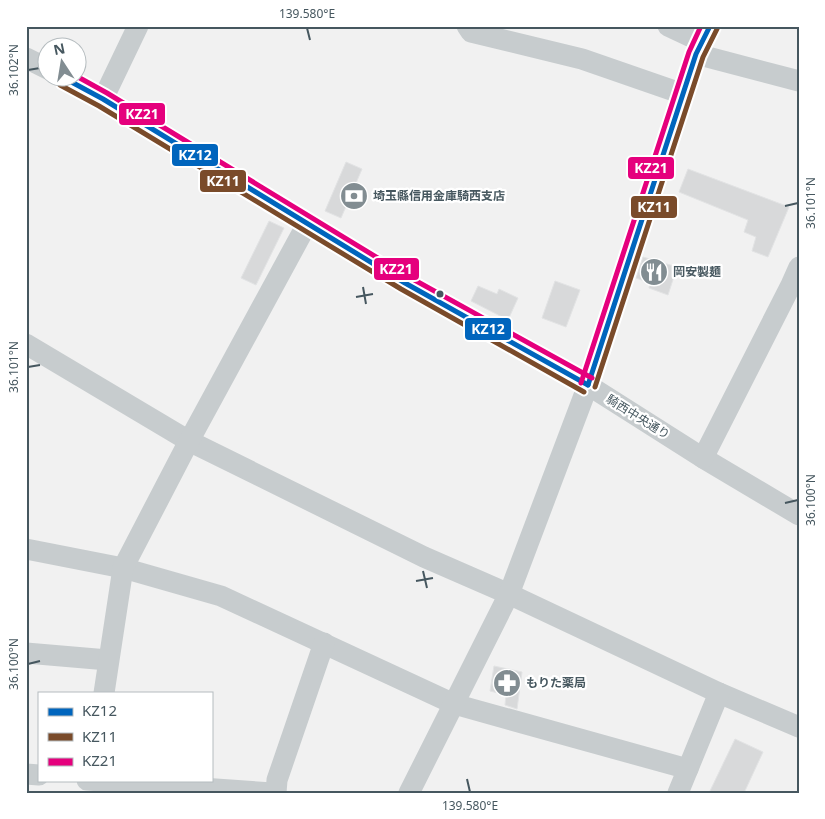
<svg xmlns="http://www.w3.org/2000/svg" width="825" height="819" viewBox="0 0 825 819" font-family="'Noto Sans','Noto Sans JP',sans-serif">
	<rect width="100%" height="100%" fill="#f1f1f1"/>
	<g fill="#d8d9da" stroke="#e2e3e4">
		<polygon points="346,162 362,169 341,218 325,211"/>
		<polygon points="688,169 789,207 768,257 752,251 756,237 744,232 748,220 679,192"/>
		<polygon points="269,221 284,228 256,285 241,278"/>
		<polygon points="643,257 677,267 668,295 649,288 650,283 636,278"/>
		<polygon points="555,281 580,290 566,327 542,318"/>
		<polygon points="478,286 497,294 499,289 518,298 508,320 471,301"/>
		<polygon points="494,666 522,672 517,709 505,705 506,695 490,691"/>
		<polygon points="735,739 763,752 744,793 709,793"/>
	</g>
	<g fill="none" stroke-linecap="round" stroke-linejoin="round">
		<g stroke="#c7ccce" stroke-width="21">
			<polyline points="467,26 471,32 582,59 683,94"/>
			<polyline points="668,26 702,42"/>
			<polyline points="696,54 799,81"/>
			<polyline points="26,58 48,69"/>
			<polyline points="64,78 103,99 405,283 588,385 703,458 799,515"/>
			<polyline points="103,99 138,26"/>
			<polyline points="26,344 189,441 424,557 509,594 719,693 799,727"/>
			<polyline points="703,458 791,285 799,267"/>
			<polyline points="26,549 123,568 221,596 454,704 688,769"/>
			<polyline points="26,653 108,660"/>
			<polyline points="104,693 123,568 189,441 307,224"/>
			<polyline points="26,774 39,775"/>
			<polyline points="87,780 272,793"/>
			<polyline points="276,793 277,780 324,643"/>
			<polyline points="409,793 509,594 588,385 696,54 710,26"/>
			<polyline points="678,793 719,693"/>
		</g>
		<g stroke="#fff" stroke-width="9">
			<g id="bus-1">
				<polyline points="64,78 103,99 405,283 588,385"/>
				<polyline points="588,385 696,54 710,26"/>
			</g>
		</g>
		<g stroke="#fff" stroke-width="9">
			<g id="bus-2">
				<polyline points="60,85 99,106 401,289 584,392"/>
				<polyline points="595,387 703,57 717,29"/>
			</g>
		</g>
		<g stroke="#fff" stroke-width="9">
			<g id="bus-3">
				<polyline points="78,77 107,93 409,277 592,378"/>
				<polyline points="581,383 689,52 701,26"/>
			</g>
		</g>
		<use href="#bus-1" stroke="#0065bd" stroke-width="5"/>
		<use href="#bus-2" stroke="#7a4b2a" stroke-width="5"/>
		<use href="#bus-3" stroke="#e5007d" stroke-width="5"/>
	</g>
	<path fill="none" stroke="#46575f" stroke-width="2" d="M307 28 310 40M28 70 40 68M785 206 798 203M363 287 366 304M356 297 373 294M28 367 40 365M785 503 798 500M423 571 427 588M416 581 433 578M28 664 40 661M467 779 470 792"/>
	<defs>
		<g id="bank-disc" transform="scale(1.4375)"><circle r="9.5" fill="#828d92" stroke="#fff"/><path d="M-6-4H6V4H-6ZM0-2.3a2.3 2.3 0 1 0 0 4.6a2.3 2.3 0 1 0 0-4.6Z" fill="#fff"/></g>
		<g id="restaurant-disc" transform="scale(1.4375)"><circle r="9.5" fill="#828d92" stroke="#fff"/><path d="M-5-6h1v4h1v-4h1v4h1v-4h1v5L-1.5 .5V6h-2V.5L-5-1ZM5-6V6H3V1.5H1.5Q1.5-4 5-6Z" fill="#fff"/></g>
		<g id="pharmacy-disc" transform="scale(1.4375)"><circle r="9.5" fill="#828d92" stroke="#fff"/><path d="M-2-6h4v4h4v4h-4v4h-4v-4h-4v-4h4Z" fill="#fff"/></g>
	</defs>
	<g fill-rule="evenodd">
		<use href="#bank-disc" x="354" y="196"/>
		<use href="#restaurant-disc" x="654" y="272"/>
		<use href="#pharmacy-disc" x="507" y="683"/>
	</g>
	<circle fill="#46575f" stroke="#fff" stroke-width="2" cx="440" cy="294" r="4.5"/>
	<g text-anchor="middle" stroke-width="4.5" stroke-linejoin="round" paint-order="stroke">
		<g font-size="12" font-weight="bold" fill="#46575f" stroke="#fff" text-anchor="start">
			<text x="373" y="200">埼玉縣信用金庫騎西支店</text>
			<text x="673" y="276">岡安製麺</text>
			<text x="526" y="687">もりた薬局</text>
		</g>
		<g font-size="12" fill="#46575f" stroke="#fff">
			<text transform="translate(638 417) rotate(32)" y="4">騎西中央通り</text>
		</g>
	</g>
	<g stroke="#fff" stroke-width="2">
		<rect x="118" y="102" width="48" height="24" rx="5" fill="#e5007d"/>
		<rect x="171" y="143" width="48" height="24" rx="5" fill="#0065bd"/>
		<rect x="627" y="156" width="48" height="24" rx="5" fill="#e5007d"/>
		<rect x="199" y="169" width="48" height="24" rx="5" fill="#7a4b2a"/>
		<rect x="630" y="195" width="48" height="24" rx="5" fill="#7a4b2a"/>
		<rect x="373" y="257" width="47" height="24" rx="5" fill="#e5007d"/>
		<rect x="464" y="317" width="48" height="24" rx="5" fill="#0065bd"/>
	</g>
	<g font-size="14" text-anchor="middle" font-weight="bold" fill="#fff">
		<text x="142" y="119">KZ21</text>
		<text x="195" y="160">KZ12</text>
		<text x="651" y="173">KZ21</text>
		<text x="223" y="186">KZ11</text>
		<text x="654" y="212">KZ11</text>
		<text x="396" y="274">KZ21</text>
		<text x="488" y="334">KZ12</text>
	</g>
	<rect width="825" height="819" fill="none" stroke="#ffffff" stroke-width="55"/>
	<rect x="38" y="692" width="175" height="90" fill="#ffffff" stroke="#b5bcbf"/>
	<rect x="48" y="708" width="25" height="8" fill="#0065bd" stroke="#b5bcbf"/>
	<text x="82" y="716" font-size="15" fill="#46575f">KZ12</text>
	<rect x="48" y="733" width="25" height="8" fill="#7a4b2a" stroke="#b5bcbf"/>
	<text x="82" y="742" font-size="15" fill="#46575f">KZ11</text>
	<rect x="48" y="758" width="25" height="8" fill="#e5007d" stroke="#b5bcbf"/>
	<text x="82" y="766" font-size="15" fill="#46575f">KZ21</text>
	<g transform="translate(62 62) rotate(348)"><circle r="24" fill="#ffffff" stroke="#b5bcbf"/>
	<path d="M0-4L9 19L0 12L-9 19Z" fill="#828d92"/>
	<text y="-8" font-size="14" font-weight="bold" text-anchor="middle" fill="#46575f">N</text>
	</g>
	<rect x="28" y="28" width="770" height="764" fill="none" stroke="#46575f" stroke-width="2"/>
	<g font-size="12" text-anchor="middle" fill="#46575f">
		<text x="307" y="18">139.580°E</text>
		<text transform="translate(14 70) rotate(-90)" y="4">36.102°N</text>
		<text transform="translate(811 203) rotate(-90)" y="4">36.101°N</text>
		<text transform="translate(14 367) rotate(-90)" y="4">36.101°N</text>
		<text transform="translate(811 500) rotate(-90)" y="4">36.100°N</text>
		<text transform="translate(14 664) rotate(-90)" y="4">36.100°N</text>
		<text x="470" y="810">139.580°E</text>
	</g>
</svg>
